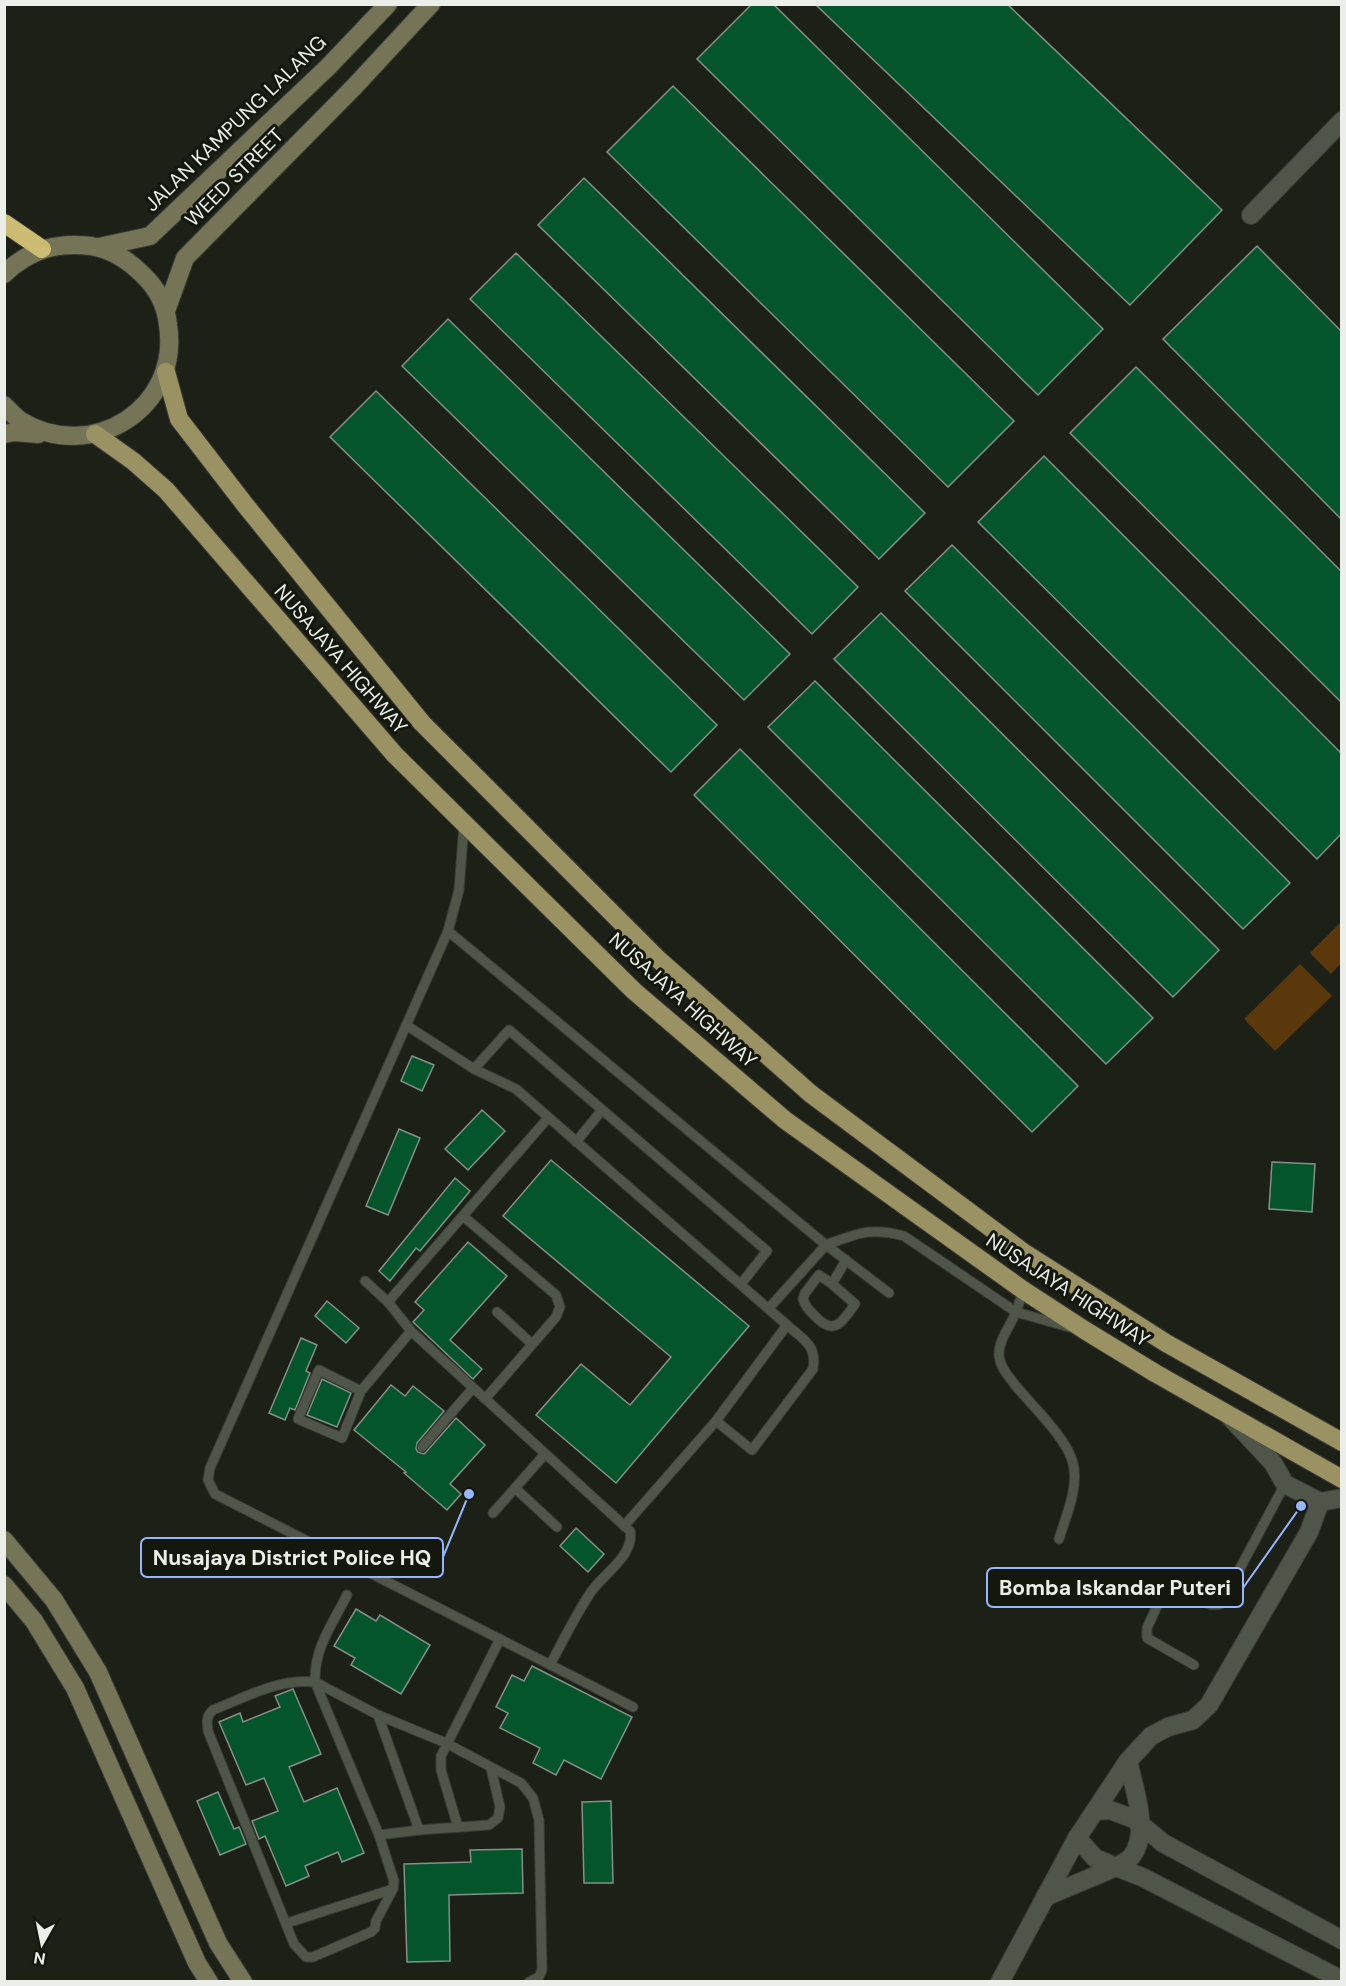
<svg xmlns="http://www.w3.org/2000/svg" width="1346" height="1986" viewBox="0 0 1346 1986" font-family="'DM Sans',sans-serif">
	<rect width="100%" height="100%" fill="#1c2017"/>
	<g fill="#5a380c">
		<polygon points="1341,922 1341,963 1331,974 1310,953"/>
		<polygon points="1300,964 1332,996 1275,1051 1244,1019"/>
	</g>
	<g fill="#04552b" stroke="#849087" stroke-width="1.5">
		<polygon points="752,4 773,4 1103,329 1038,395 697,59"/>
		<polygon points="815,4 1007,4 1222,210 1130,305"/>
		<polygon points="673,86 1014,421 948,487 607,152"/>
		<polygon points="584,178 925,513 879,559 538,225"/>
		<polygon points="1257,246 1341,331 1341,519 1163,339"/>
		<polygon points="516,253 858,587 812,634 470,299"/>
		<polygon points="448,319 790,654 744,700 402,366"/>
		<polygon points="1136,367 1341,571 1341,702 1070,433"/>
		<polygon points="376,391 717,725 671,772 330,437"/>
		<polygon points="1044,456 1341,753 1341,834 1317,859 978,522"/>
		<polygon points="952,545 1290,883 1243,929 905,591"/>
		<polygon points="881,613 1219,950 1173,997 834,659"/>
		<polygon points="815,681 1153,1018 1106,1064 768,727"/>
		<polygon points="740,749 1078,1086 1032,1132 694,795"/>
		<polygon points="412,1056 434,1065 422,1091 401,1081"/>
		<polygon points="482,1110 505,1131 468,1170 445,1149"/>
		<polygon points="399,1129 420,1138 388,1215 366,1206"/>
		<polygon points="551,1160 749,1326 616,1483 536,1415 581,1364 630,1405 671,1357 503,1216"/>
		<polygon points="1272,1162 1315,1164 1312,1212 1269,1209"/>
		<polygon points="455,1178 470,1191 420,1251 416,1248 390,1281 379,1271"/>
		<polygon points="468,1242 507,1276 450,1340 482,1369 473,1379 413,1322 424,1310 415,1302"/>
		<polygon points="327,1301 359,1328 346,1343 315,1316"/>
		<polygon points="301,1338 317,1345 306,1371 310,1373 295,1410 290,1408 285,1420 269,1413"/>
		<polygon points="322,1379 351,1393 337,1427 307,1415"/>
		<polygon points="391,1385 405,1396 413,1386 444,1411 417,1443 416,1449 418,1452 424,1454 427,1451 456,1418 485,1445 450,1484 461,1494 447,1510 404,1473 406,1472 354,1430"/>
		<polygon points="576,1528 604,1554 588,1572 560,1546"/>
		<polygon points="356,1609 376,1621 380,1615 430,1645 401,1694 351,1665 355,1658 334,1646"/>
		<polygon points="532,1666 632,1717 601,1779 564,1760 556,1775 533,1763 540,1748 500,1728 508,1713 496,1707 512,1675 524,1681"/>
		<polygon points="293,1689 321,1754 289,1767 304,1802 337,1788 364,1853 342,1862 338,1852 305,1866 309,1876 286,1886 265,1836 259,1839 252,1821 278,1811 264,1778 246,1785 219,1722 240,1713 243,1722 280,1707 275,1696"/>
		<polygon points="218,1792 234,1829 239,1827 246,1844 220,1855 197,1801"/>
		<polygon points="611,1801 613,1883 584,1883 582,1802"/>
		<polygon points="522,1849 523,1893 449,1895 450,1961 407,1962 404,1864 471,1862 470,1850"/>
	</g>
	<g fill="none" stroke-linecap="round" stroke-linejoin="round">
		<g stroke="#393c36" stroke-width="11">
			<g id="lane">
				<path d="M464 824 459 890 448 931 826 1245C859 1233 869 1227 904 1236L1016 1312 1069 1327"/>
				<polyline points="448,931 210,1468 208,1480 215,1494 633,1707"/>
				<polyline points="406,1025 474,1069 516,1089 787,1325 716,1421 624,1526"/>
				<polyline points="474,1069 509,1030 767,1251 741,1284"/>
				<polyline points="576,1142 602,1110"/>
				<polyline points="463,1216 556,1295 560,1307 556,1317 485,1399"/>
				<path d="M365 1281 388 1302 411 1331 630 1531C635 1555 603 1574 591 1592 576 1614 563 1641 550 1665"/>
				<path d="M832 1284 819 1275 805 1293 803 1299C806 1308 811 1312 818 1319 836 1336 844 1319 855 1304L832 1284 846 1260"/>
				<path d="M1023 1290C1021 1297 1019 1305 1016 1312 1011 1325 999 1339 999 1354 999 1366 1009 1377 1016 1386 1033 1407 1066 1437 1073 1463 1079 1488 1066 1516 1059 1539"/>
				<polyline points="388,1302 548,1118"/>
				<polyline points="769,1308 826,1245 889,1293"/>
				<polyline points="497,1312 532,1344"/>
				<polyline points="361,1391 319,1370 298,1419 342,1438 361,1391 411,1331"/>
				<path d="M716 1421 752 1450 813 1369C817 1345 804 1340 787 1325"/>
				<polyline points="422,1447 473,1388"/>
				<polyline points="515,1488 557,1527"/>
				<polyline points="493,1513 545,1454"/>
				<path d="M347 1595C332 1625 314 1648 315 1682L378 1715 446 1743 521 1783 533 1798 539 1820 542 1970 539 1977 529 1982"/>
				<path d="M1194 1665 1147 1638V1628L1163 1593 1167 1589C1187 1583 1201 1610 1221 1604L1285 1484"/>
				<polyline points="378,1715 419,1830"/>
				<polyline points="458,1827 441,1770 441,1756 500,1639"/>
				<path d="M379 1835 394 1881 393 1889 376 1921 375 1928 371 1932 313 1957H306L294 1944 208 1731C207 1722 206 1716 213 1710 246 1697 279 1678 315 1682L379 1835 419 1830 489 1825 498 1818 500 1807 491 1768"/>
				<polyline points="287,1923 393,1889"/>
			</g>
		</g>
		<g stroke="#393c36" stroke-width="20">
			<g id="street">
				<polyline points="1251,215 1342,121"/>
				<polyline points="1231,1418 1273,1463 1285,1484 1320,1502 1342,1498"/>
				<polyline points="1095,1811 1110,1810 1134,1819 1163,1843 1342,1940"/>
				<path d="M1077 1838 1095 1858 1116 1867C1121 1864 1128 1861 1132 1856 1150 1832 1134 1788 1128 1761"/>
				<polyline points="1045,1897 1116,1867 1142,1877 1342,1980"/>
				<polyline points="1000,1982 1077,1838 1128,1761 1151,1736 1168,1727 1193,1720 1209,1705 1309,1532 1320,1502"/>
			</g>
		</g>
		<g stroke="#393c36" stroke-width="20">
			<g id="secondary">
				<polyline points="99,247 150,236 328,67 388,4"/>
				<path d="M4 274C30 249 57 242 91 246 111 249 128 260 142 274 156 287 166 305 168 325 181 408 92 464 21 421 15 417 9 410 4 405"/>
				<polyline points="166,311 185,258 354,87 431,4"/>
				<polyline points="4,434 15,432 38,434"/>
				<polyline points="4,1540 54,1600 98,1672 218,1943 243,1982"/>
				<polyline points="4,1585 34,1621 75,1688 197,1963 209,1982"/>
			</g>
		</g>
		<g stroke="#393c36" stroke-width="20">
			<g id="primary">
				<polyline points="166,372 179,419 246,506 422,723 659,960 811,1094 1023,1252 1166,1343 1342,1442"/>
				<polyline points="95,434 133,461 166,490 395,755 634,991 785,1120 1023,1290 1086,1331 1155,1373 1342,1479"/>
			</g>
		</g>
		<g stroke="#393c36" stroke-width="20">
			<polyline id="highway" points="4,223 42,249"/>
		</g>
		<use href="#lane" stroke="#50554a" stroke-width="9"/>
		<use href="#street" stroke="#50554a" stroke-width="18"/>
		<use href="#secondary" stroke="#757456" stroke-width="18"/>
		<use href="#primary" stroke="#9a9263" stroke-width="18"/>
		<use href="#highway" stroke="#ccbb73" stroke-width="18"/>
	</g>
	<g text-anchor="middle" stroke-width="6" stroke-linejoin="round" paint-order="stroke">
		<g font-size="20" fill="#ecefe9" stroke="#13170e">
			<text transform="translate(235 123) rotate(-44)" y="7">JALAN KAMPUNG LALANG</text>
			<text transform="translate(234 177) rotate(-45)" y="7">WEED STREET</text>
			<text transform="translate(341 659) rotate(49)" y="7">NUSAJAYA HIGHWAY</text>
			<text transform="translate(683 1000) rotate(42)" y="7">NUSAJAYA HIGHWAY</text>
			<text transform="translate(1068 1290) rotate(33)" y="7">NUSAJAYA HIGHWAY</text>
		</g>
	</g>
	<path fill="none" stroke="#98b6fd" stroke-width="2" d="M469 1494L443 1557M1301 1506L1243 1588"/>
	<g fill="#98b6fd" stroke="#13170e" stroke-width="2">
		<circle cx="469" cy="1494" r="6"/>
		<circle cx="1301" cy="1506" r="6"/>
	</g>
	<g fill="#13170e" stroke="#98b6fd" stroke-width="2">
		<rect x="141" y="1538" width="302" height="39" rx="6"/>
		<rect x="987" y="1568" width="256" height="39" rx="6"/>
	</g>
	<g font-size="21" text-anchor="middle" font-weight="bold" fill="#ecefe9">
		<text x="292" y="1565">Nusajaya District Police HQ</text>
		<text x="1115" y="1595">Bomba Iskandar Puteri</text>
	</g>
	<rect width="1346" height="1986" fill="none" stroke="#ecefe9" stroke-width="12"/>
	<g transform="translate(42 1944) rotate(189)" stroke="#13170e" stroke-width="4.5" paint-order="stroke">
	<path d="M0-4.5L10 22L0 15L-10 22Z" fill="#ecefe9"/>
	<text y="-9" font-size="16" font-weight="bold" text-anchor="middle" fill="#ecefe9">N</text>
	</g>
</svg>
